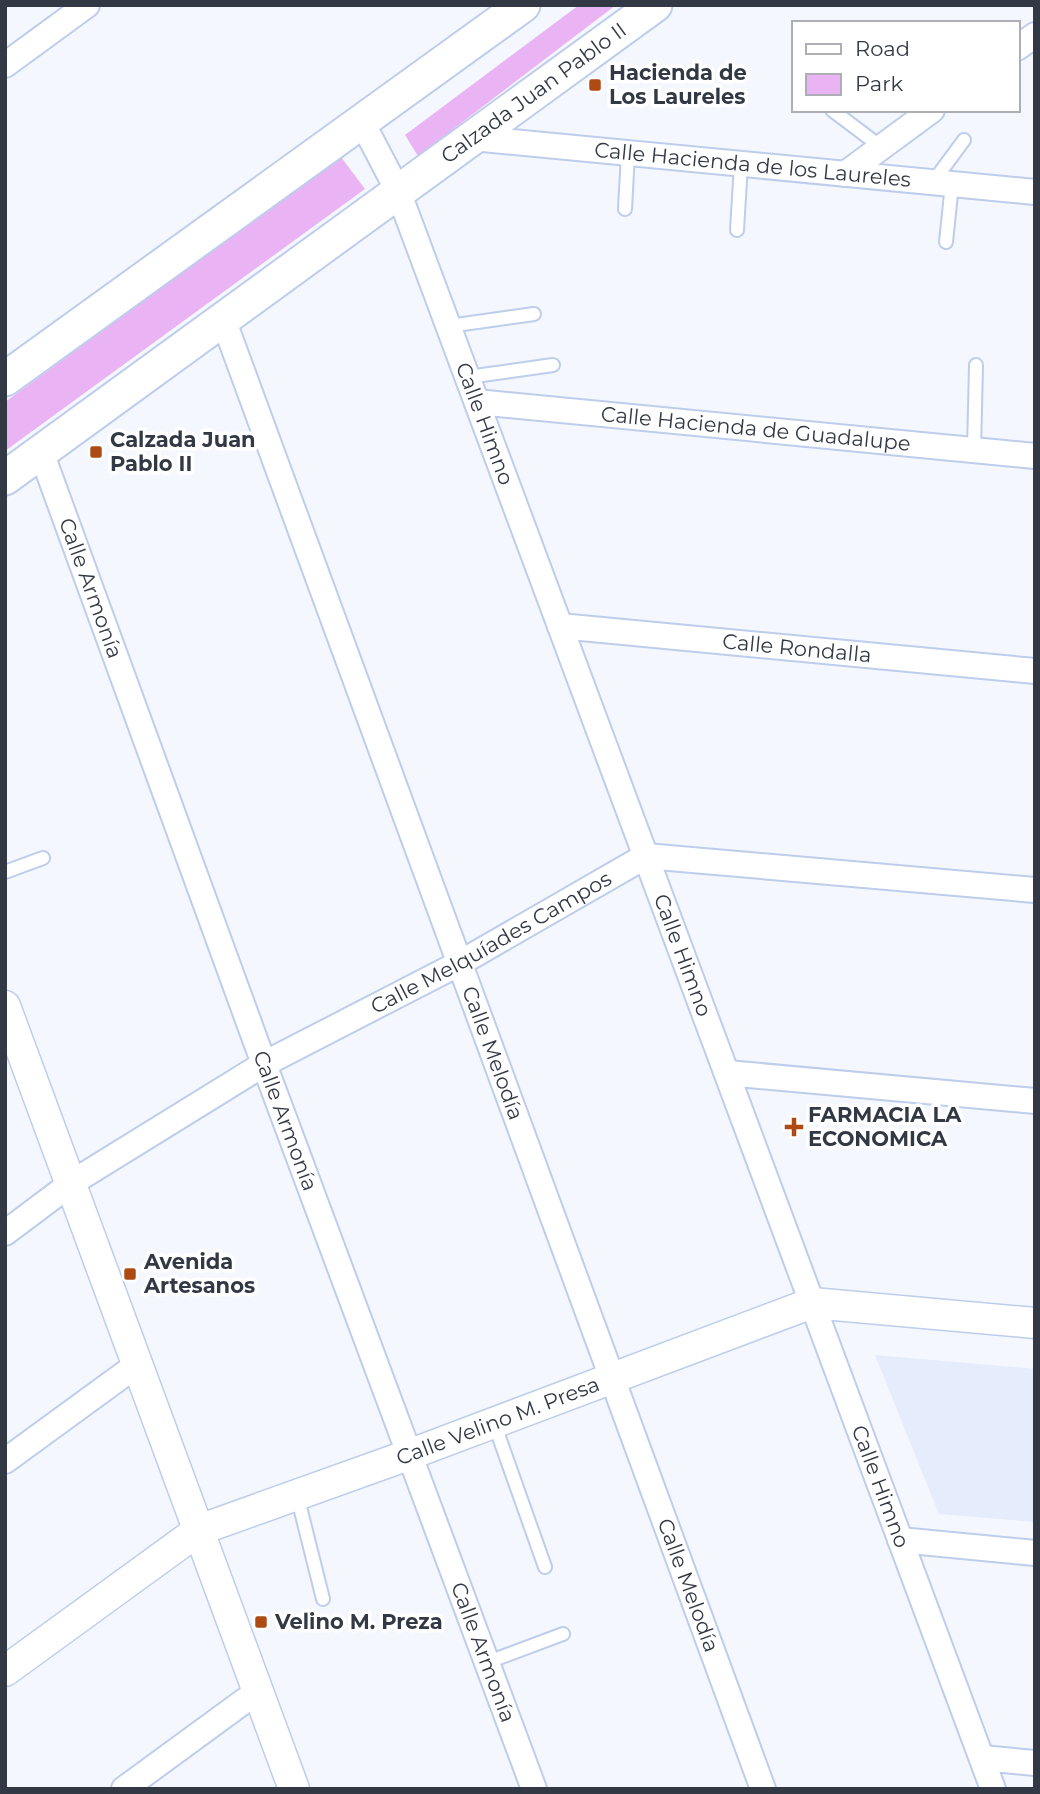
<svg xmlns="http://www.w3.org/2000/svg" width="1040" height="1794" viewBox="0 0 1040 1794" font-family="Montserrat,sans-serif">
	<rect width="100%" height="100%" fill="#f4f7fd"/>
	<polygon fill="#e5ecfc" points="875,1355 1035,1369 1035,1522 939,1514"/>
	<g fill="#eab4f4">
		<polygon points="579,5 616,5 418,156 405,135"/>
		<polygon points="341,157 365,189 5,451 5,402"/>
	</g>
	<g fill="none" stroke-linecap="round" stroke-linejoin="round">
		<g stroke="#becdec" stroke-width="16">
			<g id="service">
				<polyline points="832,110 881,147"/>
				<polyline points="933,182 964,140"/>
				<polyline points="625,209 628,153"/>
				<polyline points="737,230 741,164"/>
				<polyline points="946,242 952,184"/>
				<polyline points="449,326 534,314"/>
				<polyline points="468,377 553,365"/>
				<polyline points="974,450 976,365"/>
				<polyline points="5,872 43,858"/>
				<polyline points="494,1423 545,1567"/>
				<polyline points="297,1495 323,1599"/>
				<polyline points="488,1662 563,1634"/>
			</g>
		</g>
		<g stroke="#becdec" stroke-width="28">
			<g id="minor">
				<polyline points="1017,48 1035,35"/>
				<polyline points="5,65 87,5"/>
				<path id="s1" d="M363 124 398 191 993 1789"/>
				<path id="s2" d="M472 138 1035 192"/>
				<polyline points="845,174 932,110"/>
				<path id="s3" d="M223 319 763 1789"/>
				<path id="s4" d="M477 402 1035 456"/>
				<path id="s5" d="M41 452 264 1064 534 1789"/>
				<path id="s6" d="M560 626 1035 671"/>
				<polyline points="727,1073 1035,1101"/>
				<path id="s7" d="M5 1233 73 1182 264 1064 460 963 646 856 1035 890"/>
				<polyline points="5,1461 138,1364"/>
				<polyline points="900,1540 1035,1553"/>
				<polyline points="982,1758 1035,1763"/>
				<polyline points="124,1789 258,1691"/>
			</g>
		</g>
		<g stroke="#becdec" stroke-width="33">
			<g id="tertiary">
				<polyline points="5,1006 294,1789"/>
				<path id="s8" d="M5 1671 199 1530 411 1454 812 1303 1035 1323"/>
			</g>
		</g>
		<g stroke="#becdec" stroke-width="37">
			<g id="secondary">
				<polyline points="5,379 523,5"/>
				<path id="s9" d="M5 478 655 5"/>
			</g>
		</g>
		<use href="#service" stroke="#fff" stroke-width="12"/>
		<use href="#minor" stroke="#fff" stroke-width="24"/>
		<use href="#tertiary" stroke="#fff" stroke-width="30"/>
		<use href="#secondary" stroke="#fff" stroke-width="33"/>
	</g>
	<g fill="#ae4b14" stroke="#fff" stroke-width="2.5">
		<rect x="588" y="78" width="14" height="14" rx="3.5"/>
		<rect x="89" y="445" width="14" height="14" rx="3.5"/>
		<path d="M790.5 1116.5h7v7h7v7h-7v7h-7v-7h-7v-7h7z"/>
		<rect x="123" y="1267" width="14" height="14" rx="3.5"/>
		<rect x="254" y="1615" width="14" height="14" rx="3.5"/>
	</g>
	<g text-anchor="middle" stroke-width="7" stroke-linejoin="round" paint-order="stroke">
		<g font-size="21" font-weight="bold" fill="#323844" stroke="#fff" text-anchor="start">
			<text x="609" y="80">Hacienda de<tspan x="609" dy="24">Los Laureles</tspan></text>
			<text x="110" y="447">Calzada Juan<tspan x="110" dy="24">Pablo II</tspan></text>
			<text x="808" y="1122">FARMACIA LA<tspan x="808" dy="24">ECONOMICA</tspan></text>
			<text x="144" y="1269">Avenida<tspan x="144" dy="24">Artesanos</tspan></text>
			<text x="275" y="1629">Velino M. Preza</text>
		</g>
		<g font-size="21" fill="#323844" stroke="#fff">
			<text dy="7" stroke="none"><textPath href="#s9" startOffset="654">Calzada Juan Pablo II</textPath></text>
			<text dy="7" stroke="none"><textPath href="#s2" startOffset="282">Calle Hacienda de los Laureles</textPath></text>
			<text dy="7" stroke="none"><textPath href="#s1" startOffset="324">Calle Himno</textPath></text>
			<text dy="7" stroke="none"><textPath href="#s4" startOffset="280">Calle Hacienda de Guadalupe</textPath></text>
			<text dy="7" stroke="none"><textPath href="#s5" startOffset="145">Calle Armonía</textPath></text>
			<text dy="7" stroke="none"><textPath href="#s6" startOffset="238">Calle Rondalla</textPath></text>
			<text dy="7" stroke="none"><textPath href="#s7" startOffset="567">Calle Melquíades Campos</textPath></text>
			<text dy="7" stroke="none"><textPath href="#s1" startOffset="891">Calle Himno</textPath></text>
			<text dy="7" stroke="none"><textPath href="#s3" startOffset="782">Calle Melodía</textPath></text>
			<text dy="7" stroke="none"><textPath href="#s5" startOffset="712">Calle Armonía</textPath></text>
			<text dy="7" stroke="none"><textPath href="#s8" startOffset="558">Calle Velino M. Presa</textPath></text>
			<text dy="7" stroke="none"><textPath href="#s1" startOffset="1458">Calle Himno</textPath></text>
			<text dy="7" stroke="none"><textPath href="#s3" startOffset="1349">Calle Melodía</textPath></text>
			<text dy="7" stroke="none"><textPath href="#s5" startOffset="1279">Calle Armonía</textPath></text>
		</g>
	</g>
	<rect width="1040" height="1794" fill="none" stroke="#323844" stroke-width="14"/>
	<rect x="792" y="21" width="228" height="91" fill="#ffffff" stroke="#adafb4" stroke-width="2"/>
	<rect x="806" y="44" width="35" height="10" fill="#ffffff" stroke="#adafb4" stroke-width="2"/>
	<text x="855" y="56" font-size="21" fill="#323844">Road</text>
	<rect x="806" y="74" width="35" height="21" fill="#eab4f4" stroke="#adafb4" stroke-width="2"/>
	<text x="855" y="91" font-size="21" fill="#323844">Park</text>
</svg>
